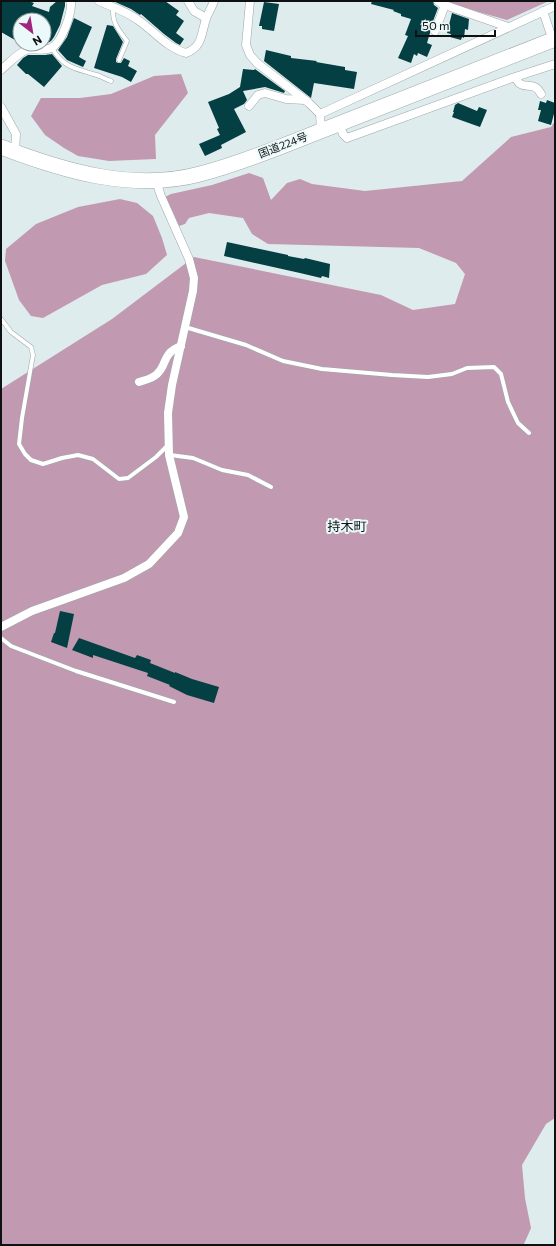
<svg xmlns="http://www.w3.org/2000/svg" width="556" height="1246" viewBox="0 0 556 1246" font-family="Commissioner,'Noto Sans JP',sans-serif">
	<rect width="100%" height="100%" fill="#dfeced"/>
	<g fill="#c19ab1">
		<polygon points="440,1 549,1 507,20"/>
		<polygon points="181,74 188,93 155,135 156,159 109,161 78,156 64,148 45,135 31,116 41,98 80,98 111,94 154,76"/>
		<polygon points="555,121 555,1118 546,1124 522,1165 525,1198 531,1228 524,1244 1,1245 1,389 112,319 194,257 381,295 413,310 455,304 465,274 456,263 419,248 268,244 252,234 243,218 209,213 189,218 185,224 179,226 165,197 171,194 212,185 249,173 263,178 271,200 287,183 300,179 312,184 365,191 462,181 511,137 551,127"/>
		<polygon points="120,199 137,203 153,216 162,238 167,255 146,274 102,285 43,318 31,316 19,300 5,261 6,249 36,224 78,207"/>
	</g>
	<g fill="#043f44">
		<polygon points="1,1 28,1 34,3 32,6 49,12 50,7 57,1 65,2 65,6 60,25 54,37 51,41 46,44 36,44 44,44 44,39 49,28 44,27 44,20 20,20 20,31 15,40 1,32"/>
		<polygon points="113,1 165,1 179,11 176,15 184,21 176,33 184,39 180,45 176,43 164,34 141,14 140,15 131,9"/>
		<polygon points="372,1 433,1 434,5 438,8 430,29 430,33 427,43 432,45 427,57 418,53 417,56 414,54 411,63 398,58 408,36 405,35 411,19 401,16 401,14 393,11 394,10 371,4"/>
		<polygon points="264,2 279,4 274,31 262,29 262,26 259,26"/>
		<polygon points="452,13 469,19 468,30 465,29 464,38 462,37 461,40 450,37 451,34 447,33"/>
		<polygon points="74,18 92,27 79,57 86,61 83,67 67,60 58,50 67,37"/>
		<polygon points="107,25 113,26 123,42 116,59 116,62 118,63 121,63 124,58 130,61 128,66 137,71 131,82 122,77 94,68"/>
		<polygon points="266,50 291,56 291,58 317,61 316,62 345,67 345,70 357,72 354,89 314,83 311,98 264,61"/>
		<polygon points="52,54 62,66 44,87 28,74 26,74 17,65 23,58 28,55 45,55"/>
		<polygon points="243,69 254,70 255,69 285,91 284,93 265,87 243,91 247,100 244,104 234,109 246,132 221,145 222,148 205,156 199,144 220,135 217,129 219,128 208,102 229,94 240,87"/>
		<polygon points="547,100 555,103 555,110 551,125 538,121 541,110 538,110 540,101 546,103"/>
		<polygon points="458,103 477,111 479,107 487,110 480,127 452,117 454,112 453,112 455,105"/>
		<polygon points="227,242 288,255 288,256 304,259 305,258 330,264 329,278 322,276 321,278 300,273 224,256"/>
		<polygon points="60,611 74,614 67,648 51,642 54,633 55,633"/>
		<polygon points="79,638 135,658 137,655 151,660 150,663 175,673 175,672 192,679 219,687 214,703 187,695 169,686 170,685 147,676 148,673 93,655 93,658 72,650"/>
	</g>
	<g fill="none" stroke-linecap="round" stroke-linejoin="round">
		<g stroke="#9ca8a9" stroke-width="5">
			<g id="lane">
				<path d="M113 7C112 23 118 29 127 41L119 60"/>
				<path d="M52 48C63 67 74 68 93 74 99 75 105 79 111 81"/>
				<polyline points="1,319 11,332 31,347 33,355 22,418 19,444 25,454 31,460 43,464 62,458 78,455 93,459 119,479 128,478 156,457 168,445"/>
				<polyline points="185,327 246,345 283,361 322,369 392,375 428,377 452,374 467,368 494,367 501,374 508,402 518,423 529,433"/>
				<polyline points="170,455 193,458 222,470 248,475 271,487"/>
				<polyline points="1,638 11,646 76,671 174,702"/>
			</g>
		</g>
		<g stroke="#9ca8a9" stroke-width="9">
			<g id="street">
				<path d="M99 1C112 7 126 11 138 20 154 31 167 48 186 53 203 47 201 33 206 19 208 13 212 7 214 1"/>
				<polyline points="188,1 194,11 206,18"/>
				<polyline points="250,1 246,45 250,55 257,63 309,103 320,114"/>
				<polyline points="438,1 442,4 508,27"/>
				<polyline points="543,11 550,32"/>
				<polyline points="435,31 445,5"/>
				<path d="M1 70C8 64 17 54 26 50 33 48 43 52 51 48 62 43 72 13 71 1"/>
				<path d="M516 77C517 79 517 81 519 83 525 89 535 81 541 94"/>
				<polyline points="249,106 258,95 265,93 286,99 305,100"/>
				<polyline points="1,107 16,134 15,152"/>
				<polyline points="339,124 343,134 347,138 512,78 555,64"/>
				<polyline points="321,131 320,114 555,6"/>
				<path d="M139 382C145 380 152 379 157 374 168 364 161 354 181 346"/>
				<polyline points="1,627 32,611 124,578 149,564 178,533 184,517 169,455 168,413 172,385 193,291 194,278 189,259 161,196 156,181"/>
			</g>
		</g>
		<g stroke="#9ca8a9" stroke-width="16">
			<path id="highway" d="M1 147C64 171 133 192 200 174 227 167 254 157 280 147L555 39"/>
		</g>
		<use href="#lane" stroke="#fff" stroke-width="4"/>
		<use href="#street" stroke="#fff" stroke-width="8"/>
		<use href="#highway" stroke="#fff" stroke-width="15"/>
	</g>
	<g text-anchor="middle" stroke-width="4" stroke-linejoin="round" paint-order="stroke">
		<g font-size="11" fill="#0d1111" stroke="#ecf9fa">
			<text transform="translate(283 145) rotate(-21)" y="4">国道224号</text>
		</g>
		<g font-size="13" fill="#0d1111" stroke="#ecf9fa">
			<text x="347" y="531">持木町</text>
		</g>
	</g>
	<rect width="556" height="1246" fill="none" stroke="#0d1111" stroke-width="4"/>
	<g transform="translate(32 32) rotate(149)"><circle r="19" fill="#ecf9fa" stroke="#939c9d"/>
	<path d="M0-3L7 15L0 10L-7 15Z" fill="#9f257d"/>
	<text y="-6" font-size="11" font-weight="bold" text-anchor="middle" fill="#0d1111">N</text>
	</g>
	<path d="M416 30v6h79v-6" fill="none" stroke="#0d1111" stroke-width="2"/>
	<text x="422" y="30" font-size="12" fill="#0d1111" stroke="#ecf9fa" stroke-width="3" paint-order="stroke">50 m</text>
</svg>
